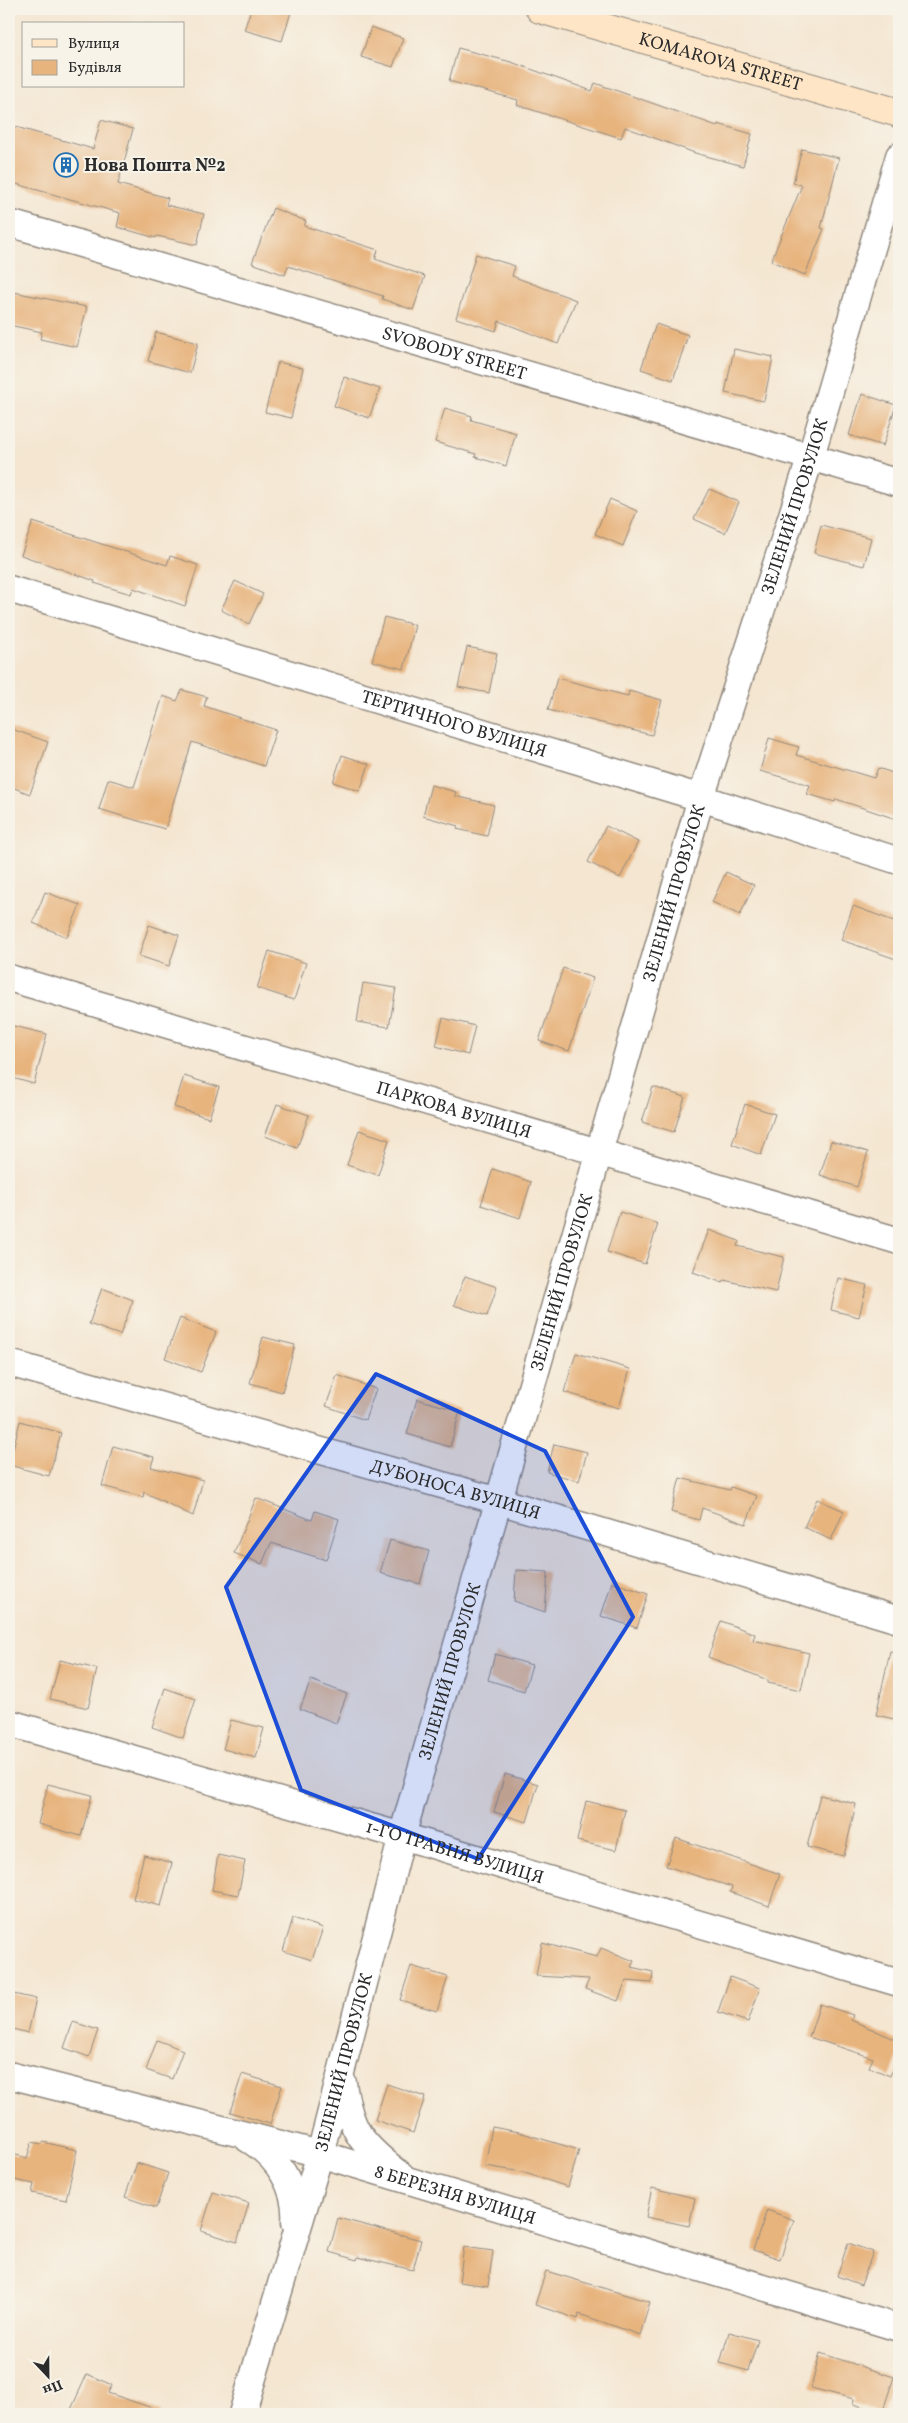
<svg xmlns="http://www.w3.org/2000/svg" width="908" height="2423" viewBox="0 0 908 2423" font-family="Vollkorn,serif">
	<rect width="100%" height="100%" fill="#f7f3e8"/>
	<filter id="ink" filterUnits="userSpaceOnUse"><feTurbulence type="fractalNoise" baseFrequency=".02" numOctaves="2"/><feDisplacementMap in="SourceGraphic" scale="10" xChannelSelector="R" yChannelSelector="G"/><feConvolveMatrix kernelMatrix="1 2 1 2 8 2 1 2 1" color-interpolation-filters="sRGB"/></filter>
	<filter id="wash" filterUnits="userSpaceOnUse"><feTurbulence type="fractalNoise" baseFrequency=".0096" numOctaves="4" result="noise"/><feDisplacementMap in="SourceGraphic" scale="20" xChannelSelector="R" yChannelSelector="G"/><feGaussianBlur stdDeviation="1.12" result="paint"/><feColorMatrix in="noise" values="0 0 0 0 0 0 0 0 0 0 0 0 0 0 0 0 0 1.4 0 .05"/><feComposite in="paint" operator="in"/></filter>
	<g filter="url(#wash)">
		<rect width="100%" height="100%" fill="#f4e6d1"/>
		<g id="blocks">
			<g fill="#e7b47e">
				<polygon points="251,9 292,9 282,41 244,30"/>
				<polygon points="371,27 403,38 393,67 361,57"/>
				<polygon points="458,48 511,62 592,91 595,83 717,126 718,124 752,134 743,166 695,153 625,127 621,138 517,105 518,100 449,81"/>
				<polygon points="101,120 133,129 118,184 168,198 166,205 204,214 197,245 157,236 156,238 117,227 120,213 9,182 9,125 93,149"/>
				<polygon points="802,149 839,158 821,228 824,229 805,275 771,261 802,185 793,183"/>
				<polygon points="273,208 306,221 304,226 378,250 375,259 425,276 413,310 382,299 383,296 288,266 285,275 252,263"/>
				<polygon points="476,254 515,266 512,276 576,300 558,344 499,321 496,331 456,318"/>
				<polygon points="9,291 87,307 77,347 40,339 42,332 9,325"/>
				<polygon points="656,324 688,335 673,380 641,369"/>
				<polygon points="156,332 198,343 190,373 148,361"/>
				<polygon points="734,349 773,357 764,401 725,393"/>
				<polygon points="278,362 303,368 291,418 265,412"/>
				<polygon points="344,377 380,389 369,418 334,406"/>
				<polygon points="862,394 896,405 883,446 849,435"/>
				<polygon points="445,408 472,416 471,420 516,433 506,466 475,457 476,454 435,442"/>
				<polygon points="709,489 739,502 725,533 694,519"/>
				<polygon points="610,499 637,511 623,546 595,534"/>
				<polygon points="33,522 167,565 170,556 198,565 185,606 133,588 131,594 94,583 95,581 21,555"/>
				<polygon points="821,525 871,538 864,566 814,553"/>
				<polygon points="235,581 263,594 249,624 221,610"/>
				<polygon points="384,617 415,625 404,669 372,661"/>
				<polygon points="467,647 497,653 489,693 458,687"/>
				<polygon points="557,678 628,696 629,691 662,700 652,735 548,710"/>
				<polygon points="182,690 207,697 204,706 276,730 264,766 192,742 165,829 99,809 108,779 134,787 163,696 177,701"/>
				<polygon points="9,728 48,742 30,794 9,786"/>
				<polygon points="769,738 799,747 796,755 874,778 878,768 899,775 899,820 836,799 835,802 807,794 810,785 760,771"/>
				<polygon points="342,755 369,764 360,791 333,782"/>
				<polygon points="431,785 456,792 455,796 494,805 487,836 457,829 458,826 423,816"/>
				<polygon points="606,826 638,842 620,878 588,862"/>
				<polygon points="726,872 754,885 740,915 712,902"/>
				<polygon points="45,892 80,905 67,937 33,923"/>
				<polygon points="853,906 899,923 899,960 841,940"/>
				<polygon points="149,925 179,935 169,966 139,956"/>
				<polygon points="269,951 306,963 294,1000 257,988"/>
				<polygon points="563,968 593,978 569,1051 539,1041"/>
				<polygon points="363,983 396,988 389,1027 357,1022"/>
				<polygon points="443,1018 475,1026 468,1055 436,1046"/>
				<polygon points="9,1025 47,1034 34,1084 9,1077"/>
				<polygon points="184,1076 219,1087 209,1118 174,1107"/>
				<polygon points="653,1087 685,1097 674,1132 642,1122"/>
				<polygon points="277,1104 309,1115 297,1148 265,1136"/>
				<polygon points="745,1104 775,1114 761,1155 732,1144"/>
				<polygon points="359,1130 389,1140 378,1175 347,1165"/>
				<polygon points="831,1141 868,1152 857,1187 820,1175"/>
				<polygon points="493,1169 531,1182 520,1218 481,1205"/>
				<polygon points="620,1212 658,1224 645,1264 607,1252"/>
				<polygon points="709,1230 739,1241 737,1246 784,1257 776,1292 724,1280 723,1283 693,1272"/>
				<polygon points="465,1276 497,1287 487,1316 454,1305"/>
				<polygon points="838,1278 867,1285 859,1317 831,1310"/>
				<polygon points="102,1288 133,1300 120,1335 89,1324"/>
				<polygon points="180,1318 216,1332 201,1372 165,1358"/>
				<polygon points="263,1337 295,1345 282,1392 250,1383"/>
				<polygon points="576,1353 630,1369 619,1408 564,1392"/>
				<polygon points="337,1375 376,1389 365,1420 326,1406"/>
				<polygon points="417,1399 460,1411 450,1447 407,1434"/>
				<polygon points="20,1421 61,1433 49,1476 9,1465"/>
				<polygon points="554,1444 587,1452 579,1481 547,1472"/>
				<polygon points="113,1446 154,1457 151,1467 203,1480 193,1516 144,1492 143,1497 102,1486"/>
				<polygon points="680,1478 730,1490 731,1487 757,1496 746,1524 702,1508 699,1520 671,1512"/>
				<polygon points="256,1498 312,1520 315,1511 339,1519 326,1560 271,1543 262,1564 234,1553"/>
				<polygon points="817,1499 844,1511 831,1540 804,1527"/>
				<polygon points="390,1540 429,1551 420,1584 380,1573"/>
				<polygon points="516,1570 548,1572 545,1612 514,1601"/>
				<polygon points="612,1582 648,1594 637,1628 601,1616"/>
				<polygon points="721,1621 755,1634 753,1640 809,1653 801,1690 768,1683 768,1680 708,1657"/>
				<polygon points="890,1651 899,1652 899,1720 876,1715"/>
				<polygon points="495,1654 532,1665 524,1691 488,1680"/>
				<polygon points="60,1660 97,1669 88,1708 50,1699"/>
				<polygon points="311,1680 347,1694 336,1723 300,1709"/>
				<polygon points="165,1688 196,1699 183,1738 152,1727"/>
				<polygon points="231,1720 264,1728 256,1758 223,1749"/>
				<polygon points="505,1774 538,1784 527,1822 494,1812"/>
				<polygon points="48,1784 92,1795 81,1836 38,1824"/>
				<polygon points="820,1795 856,1804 844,1856 807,1847"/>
				<polygon points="586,1801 625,1810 616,1850 577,1841"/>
				<polygon points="676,1838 780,1874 769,1906 730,1892 732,1887 666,1866"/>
				<polygon points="144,1855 172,1863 161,1906 133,1899"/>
				<polygon points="218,1855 245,1861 238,1895 212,1890"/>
				<polygon points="293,1918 323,1928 312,1960 283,1951"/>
				<polygon points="542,1943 597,1957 601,1948 634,1961 631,1967 653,1972 652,1983 626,1981 618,2001 585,1989 589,1979 536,1976"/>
				<polygon points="411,1966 448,1977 437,2011 400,2000"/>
				<polygon points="730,1977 760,1988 748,2022 718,2012"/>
				<polygon points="9,1993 36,1999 28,2033 9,2028"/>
				<polygon points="820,2004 853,2015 851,2020 899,2041 899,2055 890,2076 869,2067 873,2058 809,2037"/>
				<polygon points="73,2022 98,2030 89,2057 64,2048"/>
				<polygon points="157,2040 183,2050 172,2079 146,2070"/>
				<polygon points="242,2074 282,2086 270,2124 230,2112"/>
				<polygon points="387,2084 425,2097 413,2133 375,2120"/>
				<polygon points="492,2127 519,2132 579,2150 568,2187 522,2172 485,2166"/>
				<polygon points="32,2142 42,2144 43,2142 77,2150 66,2200 32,2193 34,2184 9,2179 9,2153 27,2158"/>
				<polygon points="137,2163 168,2173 156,2208 125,2197"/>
				<polygon points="652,2188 695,2198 689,2226 646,2217"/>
				<polygon points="213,2192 249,2203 237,2242 201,2231"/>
				<polygon points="767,2210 794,2220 780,2259 753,2250"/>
				<polygon points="338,2218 421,2240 413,2270 358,2257 357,2260 329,2252"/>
				<polygon points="848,2243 873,2252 861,2285 837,2276"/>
				<polygon points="464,2247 493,2251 488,2286 459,2282"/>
				<polygon points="546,2271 650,2302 640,2335 579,2314 578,2319 535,2305"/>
				<polygon points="729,2332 758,2340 748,2371 720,2363"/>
				<polygon points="820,2353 894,2377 882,2413 853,2404 854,2399 811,2388"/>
				<polygon points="87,2374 112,2385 108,2393 161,2411 160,2414 69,2414"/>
			</g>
		</g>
	</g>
	<g filter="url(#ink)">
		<use href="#blocks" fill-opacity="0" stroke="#90887e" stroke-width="1"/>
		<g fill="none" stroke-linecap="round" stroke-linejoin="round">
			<g stroke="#90887e" stroke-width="29">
				<g id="minor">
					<path id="s1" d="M9 223 899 483"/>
					<path id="s2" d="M9 589 701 798 899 861"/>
					<path id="s3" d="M9 978 899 1241"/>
					<path id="s4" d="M9 1363 499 1501 899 1620"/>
					<path id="s5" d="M9 1723 402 1836 899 1983"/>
					<path id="s6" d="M9 2075 320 2154 899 2328"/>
					<path d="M343 2083C350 2132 362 2145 401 2175"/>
					<path d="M248 2139C277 2156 298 2187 295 2222"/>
					<path id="s7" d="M242 2414 320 2154 402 1836 701 798 811 456 899 156"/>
				</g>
			</g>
			<g stroke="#90887e" stroke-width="30">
				<g id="secondary">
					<path id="s8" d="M540 9 899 113"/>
				</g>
			</g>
			<use href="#minor" stroke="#fff" stroke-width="26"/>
			<use href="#secondary" stroke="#fee5c5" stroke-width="28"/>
		</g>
	</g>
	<path fill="#1d4ed8" fill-opacity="0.2" stroke="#1d4ed8" stroke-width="4" stroke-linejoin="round" d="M376 1374 545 1451 633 1617 478 1859 301 1790 226 1587Z"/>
	<defs>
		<g id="building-ring" transform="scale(1.25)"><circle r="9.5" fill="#f7f3e8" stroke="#1f6fb2" stroke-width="1.5"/><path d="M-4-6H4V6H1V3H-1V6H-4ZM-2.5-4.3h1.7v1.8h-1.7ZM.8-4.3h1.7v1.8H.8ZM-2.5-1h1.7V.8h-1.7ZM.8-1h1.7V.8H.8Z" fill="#1f6fb2"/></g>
	</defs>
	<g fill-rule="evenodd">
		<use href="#building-ring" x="66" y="165"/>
	</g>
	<g text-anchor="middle" stroke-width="4" stroke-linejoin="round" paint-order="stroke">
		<g font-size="18" fill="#2b2b2b" stroke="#f7f3e8">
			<text dy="6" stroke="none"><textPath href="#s8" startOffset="188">KOMAROVA STREET</textPath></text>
			<text dy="6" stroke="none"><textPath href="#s1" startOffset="464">SVOBODY STREET</textPath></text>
			<text dy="6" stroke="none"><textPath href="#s7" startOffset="1986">ЗЕЛЕНИЙ ПРОВУЛОК</textPath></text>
			<text dy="6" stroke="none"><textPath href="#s2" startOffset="465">ТЕРТИЧНОГО ВУЛИЦЯ</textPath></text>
			<text dy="6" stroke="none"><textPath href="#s7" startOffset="1581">ЗЕЛЕНИЙ ПРОВУЛОК</textPath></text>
			<text dy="6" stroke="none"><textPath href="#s3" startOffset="464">ПАРКОВА ВУЛИЦЯ</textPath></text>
			<text dy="6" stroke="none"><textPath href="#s7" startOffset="1176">ЗЕЛЕНИЙ ПРОВУЛОК</textPath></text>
			<text dy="6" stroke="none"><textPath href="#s4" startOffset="464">ДУБОНОСА ВУЛИЦЯ</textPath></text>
			<text dy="6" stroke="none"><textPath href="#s7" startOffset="771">ЗЕЛЕНИЙ ПРОВУЛОК</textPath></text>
			<text dy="6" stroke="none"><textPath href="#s5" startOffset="464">1-ГО ТРАВНЯ ВУЛИЦЯ</textPath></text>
			<text dy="6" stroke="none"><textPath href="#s7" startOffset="366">ЗЕЛЕНИЙ ПРОВУЛОК</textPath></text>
			<text dy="6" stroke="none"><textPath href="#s6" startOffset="462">8 БЕРЕЗНЯ ВУЛИЦЯ</textPath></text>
		</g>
		<g font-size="18" font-weight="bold" fill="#2b2b2b" stroke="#f7f3e8" text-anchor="start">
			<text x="84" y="171">Нова Пошта №2</text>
		</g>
	</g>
	<rect width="908" height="2423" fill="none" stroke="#f7f3e8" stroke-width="30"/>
	<rect x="22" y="22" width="162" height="65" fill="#f7f3e8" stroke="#a5a39c"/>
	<rect x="32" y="39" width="25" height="8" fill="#fee5c5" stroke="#a5a39c"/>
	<text x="68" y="48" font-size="15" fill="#2b2b2b">Вулиця</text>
	<rect x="32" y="60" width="25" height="15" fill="#e7b47e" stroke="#a5a39c"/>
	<text x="68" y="72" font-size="15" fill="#2b2b2b">Будівля</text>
	<g transform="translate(48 2376) rotate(158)" stroke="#f7f3e8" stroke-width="4" paint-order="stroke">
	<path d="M0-4L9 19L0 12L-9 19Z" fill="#2b2b2b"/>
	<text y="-8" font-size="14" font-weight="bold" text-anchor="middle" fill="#2b2b2b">Пн</text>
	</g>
</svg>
